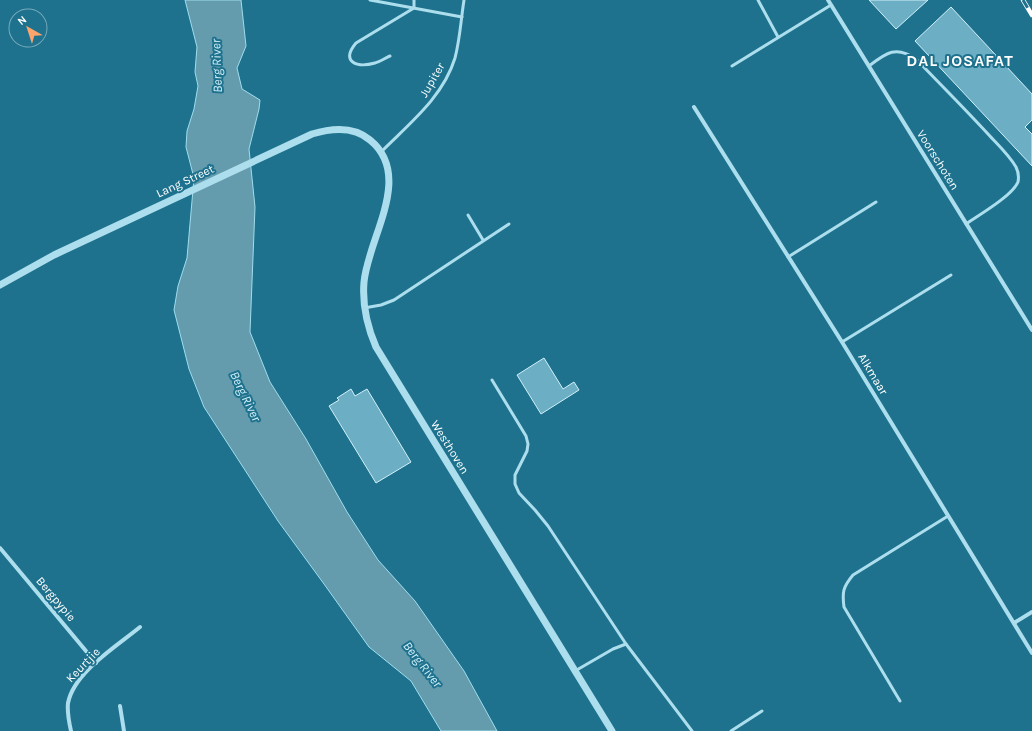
<svg xmlns="http://www.w3.org/2000/svg" width="1032" height="731" viewBox="0 0 1032 731" font-family="Karla,sans-serif">
	<rect width="100%" height="100%" fill="#1e728e"/>
	<polygon fill="#649cae" stroke="#9fddee" points="185,0 241,0 246,46 237,68 242,89 260,100 259,109 249,149 255,207 250,332 270,382 306,439 347,512 378,560 415,601 464,671 497,731 441,731 411,681 369,647 324,584 278,521 204,407 189,369 174,310 178,286 187,258 194,178 186,147 187,131 194,109 198,86 195,72 197,47"/>
	<g fill="#6cafc4" stroke="#d1f0f9">
		<polygon points="869,0 928,0 896,29"/>
		<polygon points="951,7 1032,94 1032,120 1025,127 1032,134 1032,166 915,41"/>
		<polygon points="544,358 563,389 574,382 579,390 541,414 517,375"/>
		<polygon points="351,389 355,396 367,389 411,462 376,483 329,406 339,400 337,398"/>
	</g>
	<g fill="none" stroke-linecap="round" stroke-linejoin="round">
		<g stroke="#acdeed" stroke-width="3">
			<polyline points="370,0 462,17"/>
			<polyline points="758,0 778,37"/>
			<path d="M390 56C385 58 380 62 375 63 357 68 340 62 356 43L414 8V0"/>
			<polyline points="732,66 831,5"/>
			<path d="M869 66C886 53 896 45 916 59 940 84 965 109 988 134 998 145 1009 155 1016 167 1018 171 1019 177 1018 182 1012 196 979 215 966 224"/>
			<path d="M382 151C410 123 443 97 455 58 460 39 461 19 464 0"/>
			<polyline points="468,215 483,240"/>
			<polyline points="788,257 876,202"/>
			<polyline points="364,308 381,305 394,300 509,224"/>
			<polyline points="842,342 951,275"/>
			<polyline points="492,380 526,436 528,444 527,451 515,475 515,484 519,493 535,510 548,526 626,644 692,731"/>
			<polyline points="575,671 613,649 626,644"/>
			<path d="M900 701 844 607C842 592 843 587 853 575L948 516"/>
			<polyline points="731,731 762,711"/>
		</g>
		<g stroke="#acdeed" stroke-width="4">
			<polyline points="828,0 1032,330"/>
			<polyline points="694,107 842,342 1032,653"/>
			<polyline points="0,548 96,663"/>
			<polyline points="1014,623 1032,612"/>
			<polyline points="120,706 124,731"/>
			<path d="M71 731C69 722 67 712 68 703 74 672 117 646 140 627"/>
		</g>
		<path stroke="#acdeed" stroke-width="7" d="M0 285 54 255 312 134C332 128 354 126 370 140 414 176 368 238 364 282 362 306 367 326 376 347L612 731"/>
		<g stroke="#fff" stroke-width="4.5">
			<polyline id="rail" points="1023,0 1032,15"/>
		</g>
		<use href="#rail" stroke="#1e728e" stroke-width="3" stroke-dasharray="9" stroke-linecap="butt"/>
	</g>
	<g text-anchor="middle" stroke-width="4" stroke-linejoin="round" paint-order="stroke">
		<g font-size="12" fill="#fff" stroke="#1e728e">
			<text transform="translate(432 80) rotate(-60)" y="4">Jupiter</text>
			<text transform="translate(938 160) rotate(58)" y="4">Voorschoten</text>
			<text transform="translate(185 181) rotate(-25)" y="4">Lang Street</text>
			<text transform="translate(873 374) rotate(59)" y="4">Alkmaar</text>
			<text transform="translate(450 447) rotate(58)" y="4">Westhoven</text>
			<text transform="translate(56 599) rotate(50)" y="4">Bergpypie</text>
			<text transform="translate(83 665) rotate(-46)" y="4">Keurtjie</text>
		</g>
		<g font-size="13" font-style="italic" fill="#d1eff8" stroke="#1e728e">
			<text transform="translate(216 66) rotate(-92)" y="5">Berg River</text>
			<text transform="translate(246 396) rotate(64)" y="5">Berg River</text>
			<text transform="translate(423 664) rotate(52)" y="5">Berg River</text>
		</g>
		<g font-size="16" font-weight="bold" letter-spacing="1" fill="#fff" stroke="#1e728e">
			<text x="960" y="66">DAL JOSAFAT</text>
		</g>
	</g>
	<g transform="translate(28 28) rotate(321)"><circle r="19" fill="#1e728e" stroke="#78aabb"/>
	<path d="M0-3L7 15L0 10L-7 15Z" fill="#fca46b"/>
	<text y="-6" font-size="11" font-weight="bold" text-anchor="middle" fill="#ffffff">N</text>
	</g>
</svg>
